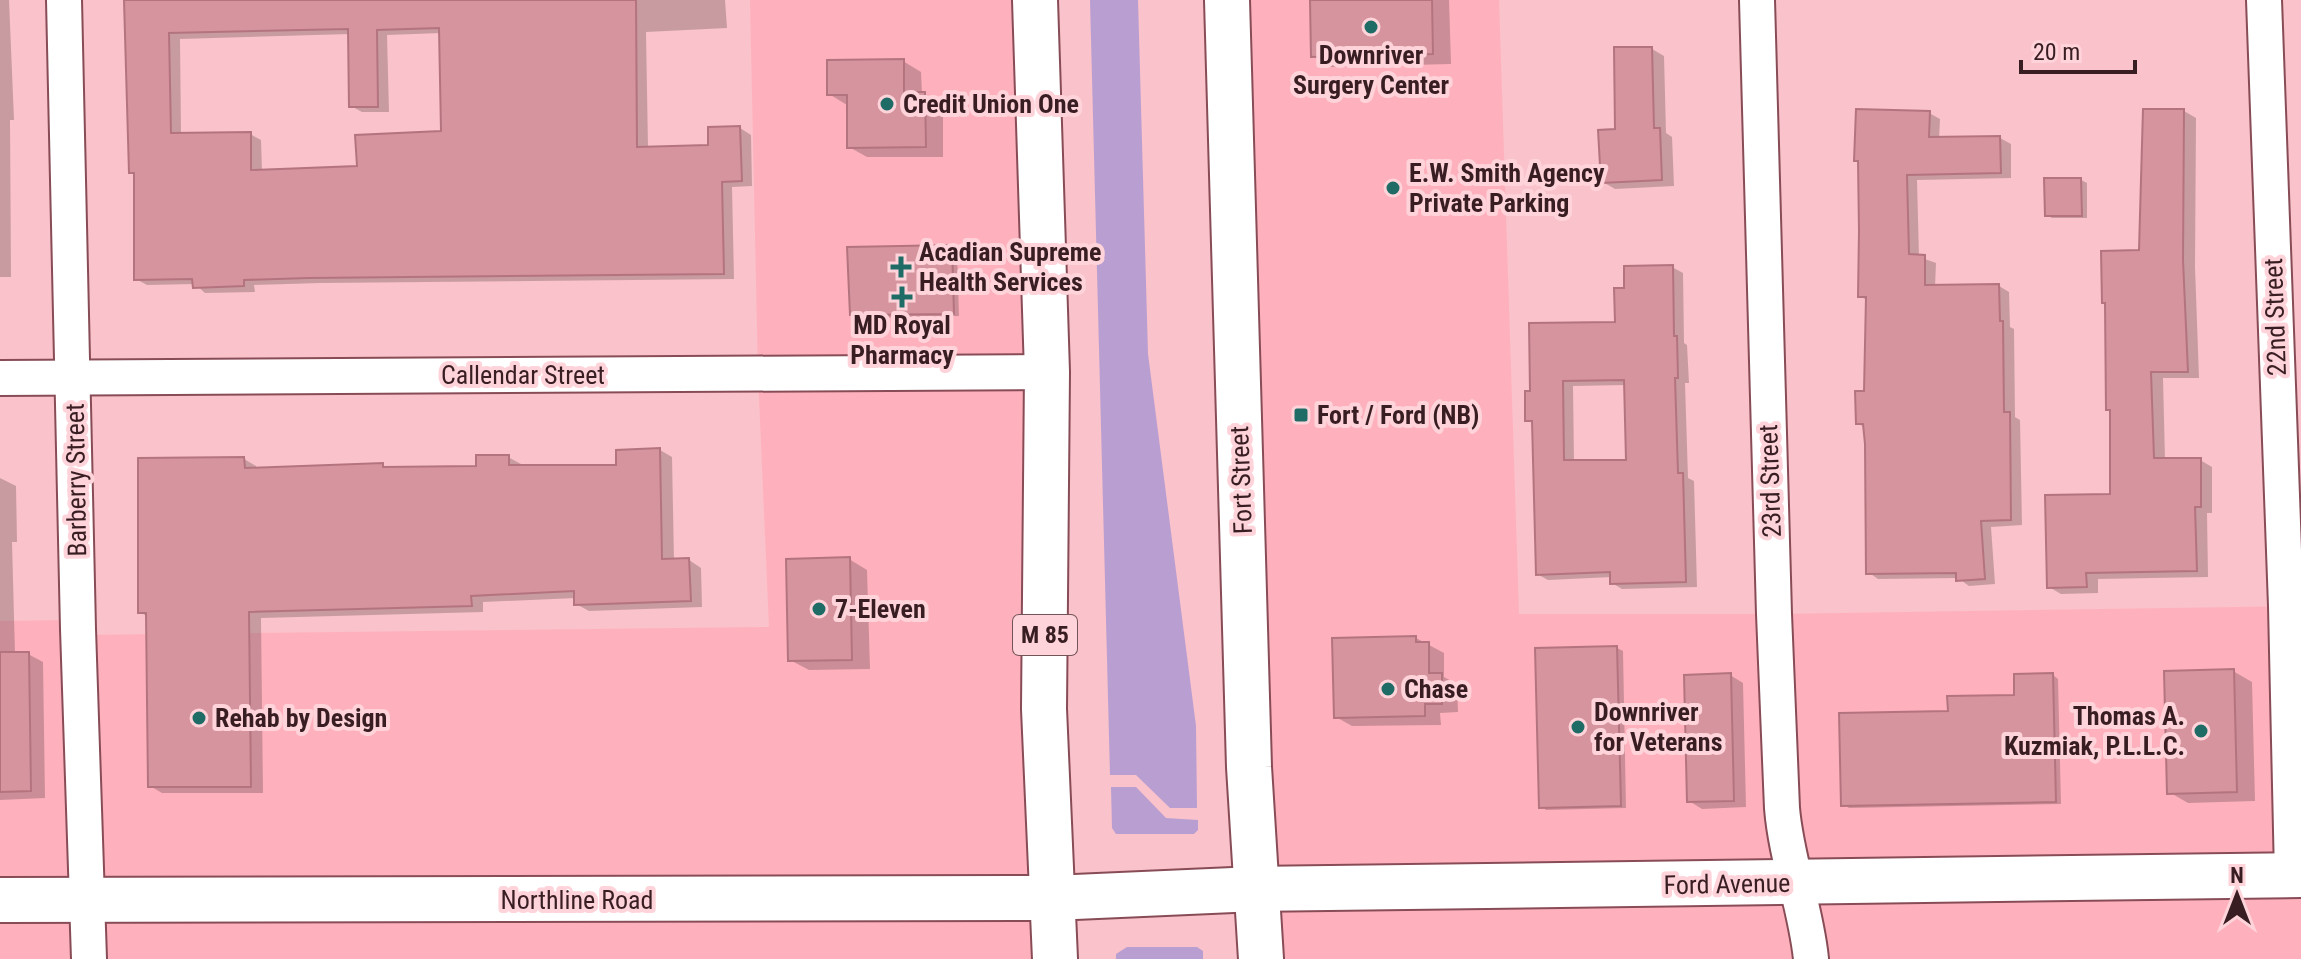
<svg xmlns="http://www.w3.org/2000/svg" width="2301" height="959" viewBox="0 0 2301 959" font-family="'Roboto Condensed',sans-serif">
	<rect width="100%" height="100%" fill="#fac2ca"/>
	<g fill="#feb1bd">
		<polygon points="750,0 1035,0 1055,959 0,959 0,621 78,620 79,635 769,627 758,374"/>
		<polygon points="1227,0 1499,0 1519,614 1774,614 2301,606 2301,959 1261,959"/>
	</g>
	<g fill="#b99ed1">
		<polygon points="1090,0 1138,0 1148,354 1196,726 1197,808 1170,808 1136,775 1110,775"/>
		<polygon points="1111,787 1136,787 1166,818 1198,820 1198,830 1194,834 1116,834 1112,828"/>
		<polygon points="1127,947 1197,947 1203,951 1203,959 1116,959 1116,954"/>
	</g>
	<g fill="#0003" fill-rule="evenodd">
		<polygon points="0,0 9,0 14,120 10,120 11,277 0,277"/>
		<path d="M126 0H725L727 28 646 32 648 148 710 147 740 128 751 135 752 186 732 187 734 279 320 283 254 285 255 292 205 293 195 284 147 285 136 279V175L131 172ZM441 33 443 133 359 168 262 172 261 140 250 134 181 135 180 39 350 34 351 106 362 112H389L387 35Z"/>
		<polygon points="1312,0 1449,0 1451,64 1331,67 1313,56"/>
		<polygon points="1652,49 1664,56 1666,133 1672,137 1674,186 1615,189 1603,182 1617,131"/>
		<polygon points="903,61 921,72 922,94 943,104 943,157 867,157 849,147 847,105 829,94"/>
		<polygon points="2184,111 2196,118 2195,267 2199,378 2163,378 2165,460 2200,460 2212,467 2212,513 2207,513 2208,577 2098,579 2098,593 2061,594 2049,587 2112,496 2141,252"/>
		<polygon points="1929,113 1940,119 1939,139 2000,138 2011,144 2011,178 1917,180 1919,257 1936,263 1935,287 1999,286 2009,292 2010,327 2014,329 2015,417 2020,420 2022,525 1991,527 1995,584 1969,586 1958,578 1878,579 1868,572 1865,428 1858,423 1866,393 1868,301 1860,296 1860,162 1856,160"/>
		<polygon points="2081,180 2087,183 2087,218 2052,218 2047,215"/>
		<polygon points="952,247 957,251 959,316 857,318 851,314"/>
		<path d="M1672 267 1683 273 1684 343 1687 345 1689 383H1685L1688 478 1694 481 1697 587 1622 589 1612 583V577L1548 580 1537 574 1534 424 1527 420 1532 393 1617 324 1626 290ZM1626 385 1628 462H1574L1573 386Z"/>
		<polygon points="660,450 672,457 674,561 689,560 701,568 702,607 589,611 576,604 576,598 483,602 483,612 261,618 263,793 162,793 150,786 148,617 140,612 244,459 256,466 256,470 383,465 390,469 478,468 508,457 521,464 521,467 618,467"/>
		<polygon points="0,478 16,486 17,542 12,542 15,654 28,654 43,662 45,798 0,800"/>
		<polygon points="849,559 867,570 870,669 809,670 790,660"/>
		<polygon points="1416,638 1444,653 1444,677 1457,684 1458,712 1440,713 1441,725 1352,726 1336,717"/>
		<polygon points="1617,648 1623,651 1626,808 1546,810 1541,806"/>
		<polygon points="2233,671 2252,682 2255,801 2188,803 2169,792"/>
		<polygon points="1730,675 1743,683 1746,807 1702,809 1689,801"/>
		<polygon points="2053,675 2058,679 2061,804 1849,808 1843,804 1950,713 2016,697"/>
	</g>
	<g fill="#d6949e" stroke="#b4747f" stroke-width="2" fill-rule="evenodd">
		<path d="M124 0H636L637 147 708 145V127L740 126 742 181 722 182 724 274 308 278 244 280V286L193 288 192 279 134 280V173H129ZM439 28 441 131 355 135 357 166 251 170V132L171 133 169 33 348 29 349 107H378L377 30Z"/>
		<polygon points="1310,0 1432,0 1433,54 1311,57"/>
		<polygon points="1614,47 1652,47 1654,128 1660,128 1662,180 1601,183 1598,130 1615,129"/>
		<polygon points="904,59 904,92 925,92 926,147 847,148 847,95 827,95 827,60"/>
		<polygon points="1856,109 1930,111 1929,137 2000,136 2001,173 1907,175 1909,254 1925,255 1925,285 1999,284 2000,321 2003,321 2004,412 2010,412 2011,520 1981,521 1985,579 1956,581 1956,573 1866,574 1865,444 1863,424 1856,424 1855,391 1864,391 1866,297 1858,297 1859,231 1858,161 1854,161"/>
		<polygon points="2143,109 2184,109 2183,260 2188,372 2151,372 2154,458 2201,458 2201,507 2195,507 2197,571 2086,573 2087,587 2047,588 2045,495 2110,494 2110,410 2106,410 2105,303 2102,303 2101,251 2139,250"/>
		<polygon points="2044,178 2081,178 2082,216 2045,216"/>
		<polygon points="952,245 954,314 850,315 847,247"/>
		<path d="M1673 265 1674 336H1677L1678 378H1675L1678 473H1683L1686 582 1610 584V572L1536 575 1532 421H1525V391H1530L1529 323 1615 322 1614 288H1624V266ZM1624 380 1626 460H1564L1563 381Z"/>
		<polygon points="660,448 662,559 689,558 691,601 574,605 574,591 471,596 472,606 249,612 251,787 148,787 146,613 138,613 138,458 244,457 245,468 383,463 383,467 476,466 476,455 509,455 509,465 616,465 616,450"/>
		<polygon points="850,557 852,660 788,661 786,559"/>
		<polygon points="1416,636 1416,642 1429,642 1429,673 1442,673 1442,704 1425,704 1425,716 1334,718 1332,638"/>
		<polygon points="1617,646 1621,806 1539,808 1535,648"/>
		<polygon points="0,652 29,652 31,791 0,792"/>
		<polygon points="2234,669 2237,792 2167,794 2164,671"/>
		<polygon points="1731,673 1734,801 1687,802 1684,675"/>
		<polygon points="2053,673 2056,802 1841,806 1839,713 1948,711 1947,696 2014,695 2014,674"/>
	</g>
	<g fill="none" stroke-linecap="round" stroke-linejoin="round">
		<g stroke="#884c57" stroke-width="38">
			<g id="street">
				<polyline points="64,0 78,629 89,959"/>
				<path d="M1757 0 1774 614 1782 808C1786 859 1806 908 1811 959"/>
				<polyline points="2264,0 2286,606 2292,875"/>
				<polyline points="0,378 1047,372"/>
			</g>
		</g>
		<g stroke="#884c57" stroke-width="48">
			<polyline id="secondary" points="0,900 1052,898 1256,889 2301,875"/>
		</g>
		<g stroke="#884c57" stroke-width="48">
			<g id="primary">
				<polyline points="1035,0 1047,372 1044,709 1055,959"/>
				<polyline points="1227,0 1249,767 1261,959"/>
			</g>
		</g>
		<use href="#street" stroke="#fff" stroke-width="34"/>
		<use href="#secondary" stroke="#fff" stroke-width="44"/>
		<use href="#primary" stroke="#fff" stroke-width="44"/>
	</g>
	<g fill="#1f6b66" stroke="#fed3d9" stroke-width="3">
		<circle cx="1371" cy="27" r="8"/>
		<circle cx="887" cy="104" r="8"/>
		<circle cx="1393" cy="188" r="8"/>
		<path d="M897 255h8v8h8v8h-8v8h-8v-8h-8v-8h8z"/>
		<path d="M898 285h8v8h8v8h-8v8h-8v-8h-8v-8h8z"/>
		<rect x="1293" y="407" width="16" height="16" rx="4"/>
		<circle cx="819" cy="609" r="8"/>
		<circle cx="1388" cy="689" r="8"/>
		<circle cx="199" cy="718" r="8"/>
		<circle cx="1578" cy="727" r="8"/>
		<circle cx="2201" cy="731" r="8"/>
	</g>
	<g text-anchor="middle" stroke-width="8" stroke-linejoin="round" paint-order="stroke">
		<rect fill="#fed3d9" stroke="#735459" stroke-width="2" x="1013" y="615" width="64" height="40" rx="6"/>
		<g font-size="24" font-weight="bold" fill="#381e22">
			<text x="1045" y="643">M 85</text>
		</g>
		<g font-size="26" font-weight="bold" fill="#381e22" stroke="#fed3d9" text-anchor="start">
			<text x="1371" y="64" text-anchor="middle">Downriver<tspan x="1371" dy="30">Surgery Center</tspan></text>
			<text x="903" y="113">Credit Union One</text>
			<text x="1409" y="182">E.W. Smith Agency<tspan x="1409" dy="30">Private Parking</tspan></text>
			<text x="919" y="261">Acadian Supreme<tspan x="919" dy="30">Health Services</tspan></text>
			<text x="902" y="334" text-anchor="middle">MD Royal<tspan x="902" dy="30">Pharmacy</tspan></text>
			<text x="1317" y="424">Fort / Ford (NB)</text>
			<text x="835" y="618">7-Eleven</text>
			<text x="1404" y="698">Chase</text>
			<text x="1594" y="721">Downriver<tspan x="1594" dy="30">for Veterans</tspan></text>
			<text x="2185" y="725" text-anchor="end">Thomas A.<tspan x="2185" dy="30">Kuzmiak, P.L.L.C.</tspan></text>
			<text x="215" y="727">Rehab by Design</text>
		</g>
		<g font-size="26" fill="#381e22" stroke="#fed3d9">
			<text transform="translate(2275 317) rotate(-92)" y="9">22nd Street</text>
			<text x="523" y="384">Callendar Street</text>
			<text transform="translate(76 480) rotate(-91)" y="9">Barberry Street</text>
			<text transform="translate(1241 480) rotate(-92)" y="9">Fort Street</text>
			<text transform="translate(1770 481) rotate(-92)" y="9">23rd Street</text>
			<text transform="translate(1727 884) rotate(-1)" y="9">Ford Avenue</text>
			<text x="577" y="909">Northline Road</text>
		</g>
	</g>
	<g transform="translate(2237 895)" stroke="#fed3d9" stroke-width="6" paint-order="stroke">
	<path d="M0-6L14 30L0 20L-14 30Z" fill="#381e22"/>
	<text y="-12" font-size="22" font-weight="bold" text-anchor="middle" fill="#381e22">N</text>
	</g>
	<path d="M2021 60v12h114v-12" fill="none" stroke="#381e22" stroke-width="4"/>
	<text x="2033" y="60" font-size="24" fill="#381e22" stroke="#fed3d9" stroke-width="6" paint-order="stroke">20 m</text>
</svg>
